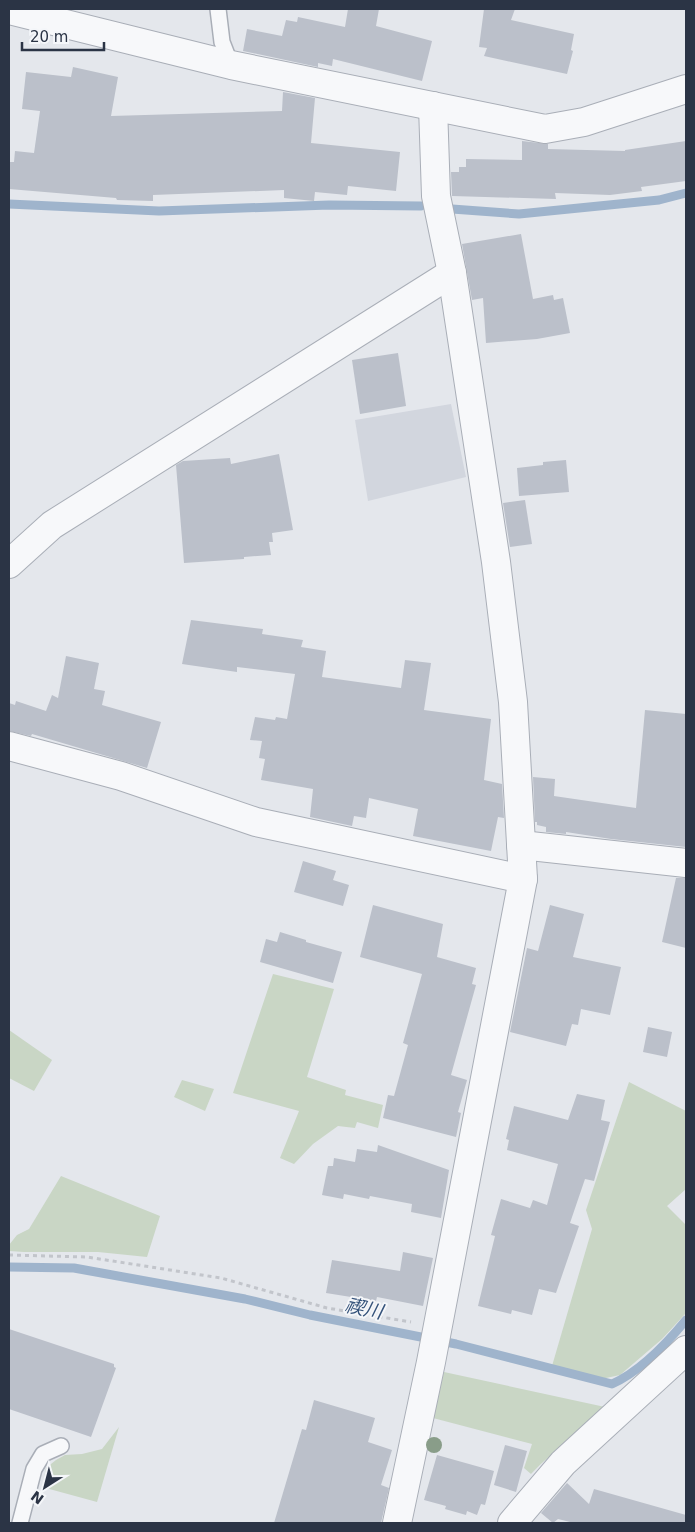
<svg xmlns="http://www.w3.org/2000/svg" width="695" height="1532" viewBox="0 0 695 1532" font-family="'DejaVu Sans','Noto Sans JP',sans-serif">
	<rect width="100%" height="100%" fill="#e4e7ec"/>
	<polygon fill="#d2d6de" points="451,404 466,477 368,501 355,420"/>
	<g fill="#c9d6c5">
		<polygon points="273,974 334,989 307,1077 346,1090 345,1095 383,1105 378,1128 357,1122 355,1128 338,1126 313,1144 294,1164 280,1158 299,1111 233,1093"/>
		<polygon points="9,1030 52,1060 34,1091 9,1078"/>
		<polygon points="182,1080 214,1089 205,1111 174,1097"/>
		<polygon points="629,1082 686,1111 686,1189 667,1206 686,1225 686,1313 662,1339 620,1375 606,1378 597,1378 552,1366 592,1229 586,1210"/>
		<polygon points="61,1176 160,1216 147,1257 98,1252 24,1252 9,1251 9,1245 17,1235 29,1229"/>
		<path d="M444 1372 605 1407C583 1432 554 1449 531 1474L524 1468 532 1444 433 1418Z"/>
		<polygon points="119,1427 97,1502 42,1487 46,1468 56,1460 65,1455 82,1454 102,1449"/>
	</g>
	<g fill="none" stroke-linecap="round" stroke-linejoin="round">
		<g stroke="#9fb4cc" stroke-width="9">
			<polyline points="9,204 159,211 329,205 421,206"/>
			<polyline points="452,209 519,214 659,200 686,193"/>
			<path d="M9 1267 74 1268 245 1299 310 1315 456 1344 612 1384C639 1372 667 1343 686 1320"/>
		</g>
	</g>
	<g fill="#bbc0ca">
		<polygon points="348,9 379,9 376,26 432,41 422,81 333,59 332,66 318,63 318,67 243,51 247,29 282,36 286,20 297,22 298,17 345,27"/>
		<polygon points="484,9 515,9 511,20 574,34 571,50 573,51 567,74 484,56 487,48 479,47"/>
		<polygon points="73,67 118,77 111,116 282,111 283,92 315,98 311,143 400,152 396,191 348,186 347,195 315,192 314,201 284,198 284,190 153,195 153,201 117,200 116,198 9,189 9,162 14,162 15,151 34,153 40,111 22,109 26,72 71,77"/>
		<polygon points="522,141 548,144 548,149 625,151 625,150 686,141 686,181 641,187 642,191 610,195 555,193 556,199 452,196 451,172 459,172 459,167 466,167 466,159 522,160"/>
		<polygon points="521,234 533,299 553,295 554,300 563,298 570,333 537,339 486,343 483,298 472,300 462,244"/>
		<polygon points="398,353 406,406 360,414 352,360"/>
		<polygon points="279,454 293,530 272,533 273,542 269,542 271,555 244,557 244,559 184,563 176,465 183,461 230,458 231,464"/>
		<polygon points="566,460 569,492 519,496 517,468 543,465 543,462"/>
		<polygon points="525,500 532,544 510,547 503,503"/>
		<polygon points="191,620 263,629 262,634 303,640 301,647 326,651 322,677 401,688 405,660 431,663 424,710 491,719 484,780 502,784 504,818 498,817 491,851 413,836 418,809 369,798 366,818 354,816 352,826 310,817 313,789 261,780 265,759 259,758 262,741 250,740 255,717 275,720 276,717 287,719 295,674 237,667 237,672 182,664"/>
		<polygon points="66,656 99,663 94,689 105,691 102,705 161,722 147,768 32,734 31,736 9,731 9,703 15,705 16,701 46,711 52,695 58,698"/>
		<polygon points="645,710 686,714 686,847 611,839 566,832 566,834 546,832 546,827 537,825 537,822 535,822 533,777 555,779 554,796 636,808"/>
		<polygon points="303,861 336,871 333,880 349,885 343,906 294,892"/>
		<polygon points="676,878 686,878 686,948 662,942"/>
		<polygon points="373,905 443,924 437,957 476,968 472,984 476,985 451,1075 467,1080 458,1112 461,1113 456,1137 383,1118 388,1095 394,1096 408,1045 403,1043 422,974 360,957"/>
		<polygon points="550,905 584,914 573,957 621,967 610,1015 581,1009 578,1025 572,1024 566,1046 510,1032 527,948 538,951"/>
		<polygon points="280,932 306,940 306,942 342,952 333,983 260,962 266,939 277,942"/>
		<polygon points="648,1027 672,1032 667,1057 643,1052"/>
		<polygon points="577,1094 605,1100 601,1120 610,1122 594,1181 585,1179 570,1223 579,1226 556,1293 539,1289 532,1315 512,1310 511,1314 478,1306 495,1236 491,1235 501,1199 530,1208 533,1200 547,1205 558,1164 507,1150 509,1140 506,1139 514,1106 568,1120"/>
		<polygon points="378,1145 449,1170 441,1218 411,1212 412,1204 370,1196 369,1199 344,1194 343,1199 322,1195 328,1166 333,1166 334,1158 355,1162 357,1149 377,1152"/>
		<polygon points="403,1252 433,1258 423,1306 377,1297 376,1301 326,1293 332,1260 400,1271"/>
		<polygon points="9,1329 114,1364 114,1367 116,1368 91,1437 9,1409"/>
		<polygon points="314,1400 375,1418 368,1442 392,1450 381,1485 389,1488 381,1523 274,1523 302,1429 306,1430"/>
		<polygon points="505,1445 527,1451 516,1492 494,1485"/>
		<polygon points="437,1455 494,1471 485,1505 481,1504 477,1515 467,1511 466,1515 445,1509 446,1506 424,1500"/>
		<polygon points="567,1483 589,1504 594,1489 686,1515 686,1523 574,1523 558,1519 553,1523 541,1513"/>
	</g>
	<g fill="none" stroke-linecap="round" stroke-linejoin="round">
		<g stroke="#a9aeb7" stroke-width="18">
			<g id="service">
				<polyline points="218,9 222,42 231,65"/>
				<polyline points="20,1523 34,1469 43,1454 61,1446"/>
			</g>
		</g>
		<g stroke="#a9aeb7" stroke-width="30">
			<g id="minor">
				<polyline points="9,564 52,525 452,273"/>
				<polyline points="9,746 121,776 256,822 523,879"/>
				<polyline points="521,845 686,863"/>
				<polyline points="397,1523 431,1362 523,879 513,702 496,562 452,273 436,196 433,106"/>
				<polyline points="512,1523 563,1463 686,1350"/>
			</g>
		</g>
		<g stroke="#a9aeb7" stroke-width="30">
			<polyline id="tertiary" points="9,10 231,65 545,129 584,122 686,89"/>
		</g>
		<polyline stroke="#c2c5cb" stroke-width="3" stroke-dasharray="4 4" stroke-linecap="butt" points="9,1255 87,1257 221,1278 327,1308 411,1322"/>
		<use href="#service" stroke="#f7f8fa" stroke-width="15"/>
		<use href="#minor" stroke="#f7f8fa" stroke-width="28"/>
		<use href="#tertiary" stroke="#f7f8fa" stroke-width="28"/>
	</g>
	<circle fill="#899d89" cx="434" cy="1445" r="8"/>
	<g text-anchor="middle" stroke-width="4" stroke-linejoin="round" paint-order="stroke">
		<g font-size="19" font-style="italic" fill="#34527a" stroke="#f4f6f9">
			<text transform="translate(364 1308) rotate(12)" y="7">禊川</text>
		</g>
	</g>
	<rect width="695" height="1532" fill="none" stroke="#2b3445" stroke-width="20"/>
	<g transform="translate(45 1487) rotate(216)" stroke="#f4f6f9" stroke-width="4" paint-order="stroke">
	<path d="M0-4L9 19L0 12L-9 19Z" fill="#2b3445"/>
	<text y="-8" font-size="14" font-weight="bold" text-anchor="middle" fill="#2b3445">N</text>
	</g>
	<path d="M22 42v8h82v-8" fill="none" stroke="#2b3445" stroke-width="2.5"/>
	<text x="30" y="42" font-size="15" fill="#2b3445" stroke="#f4f6f9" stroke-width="4" paint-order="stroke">20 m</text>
</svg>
